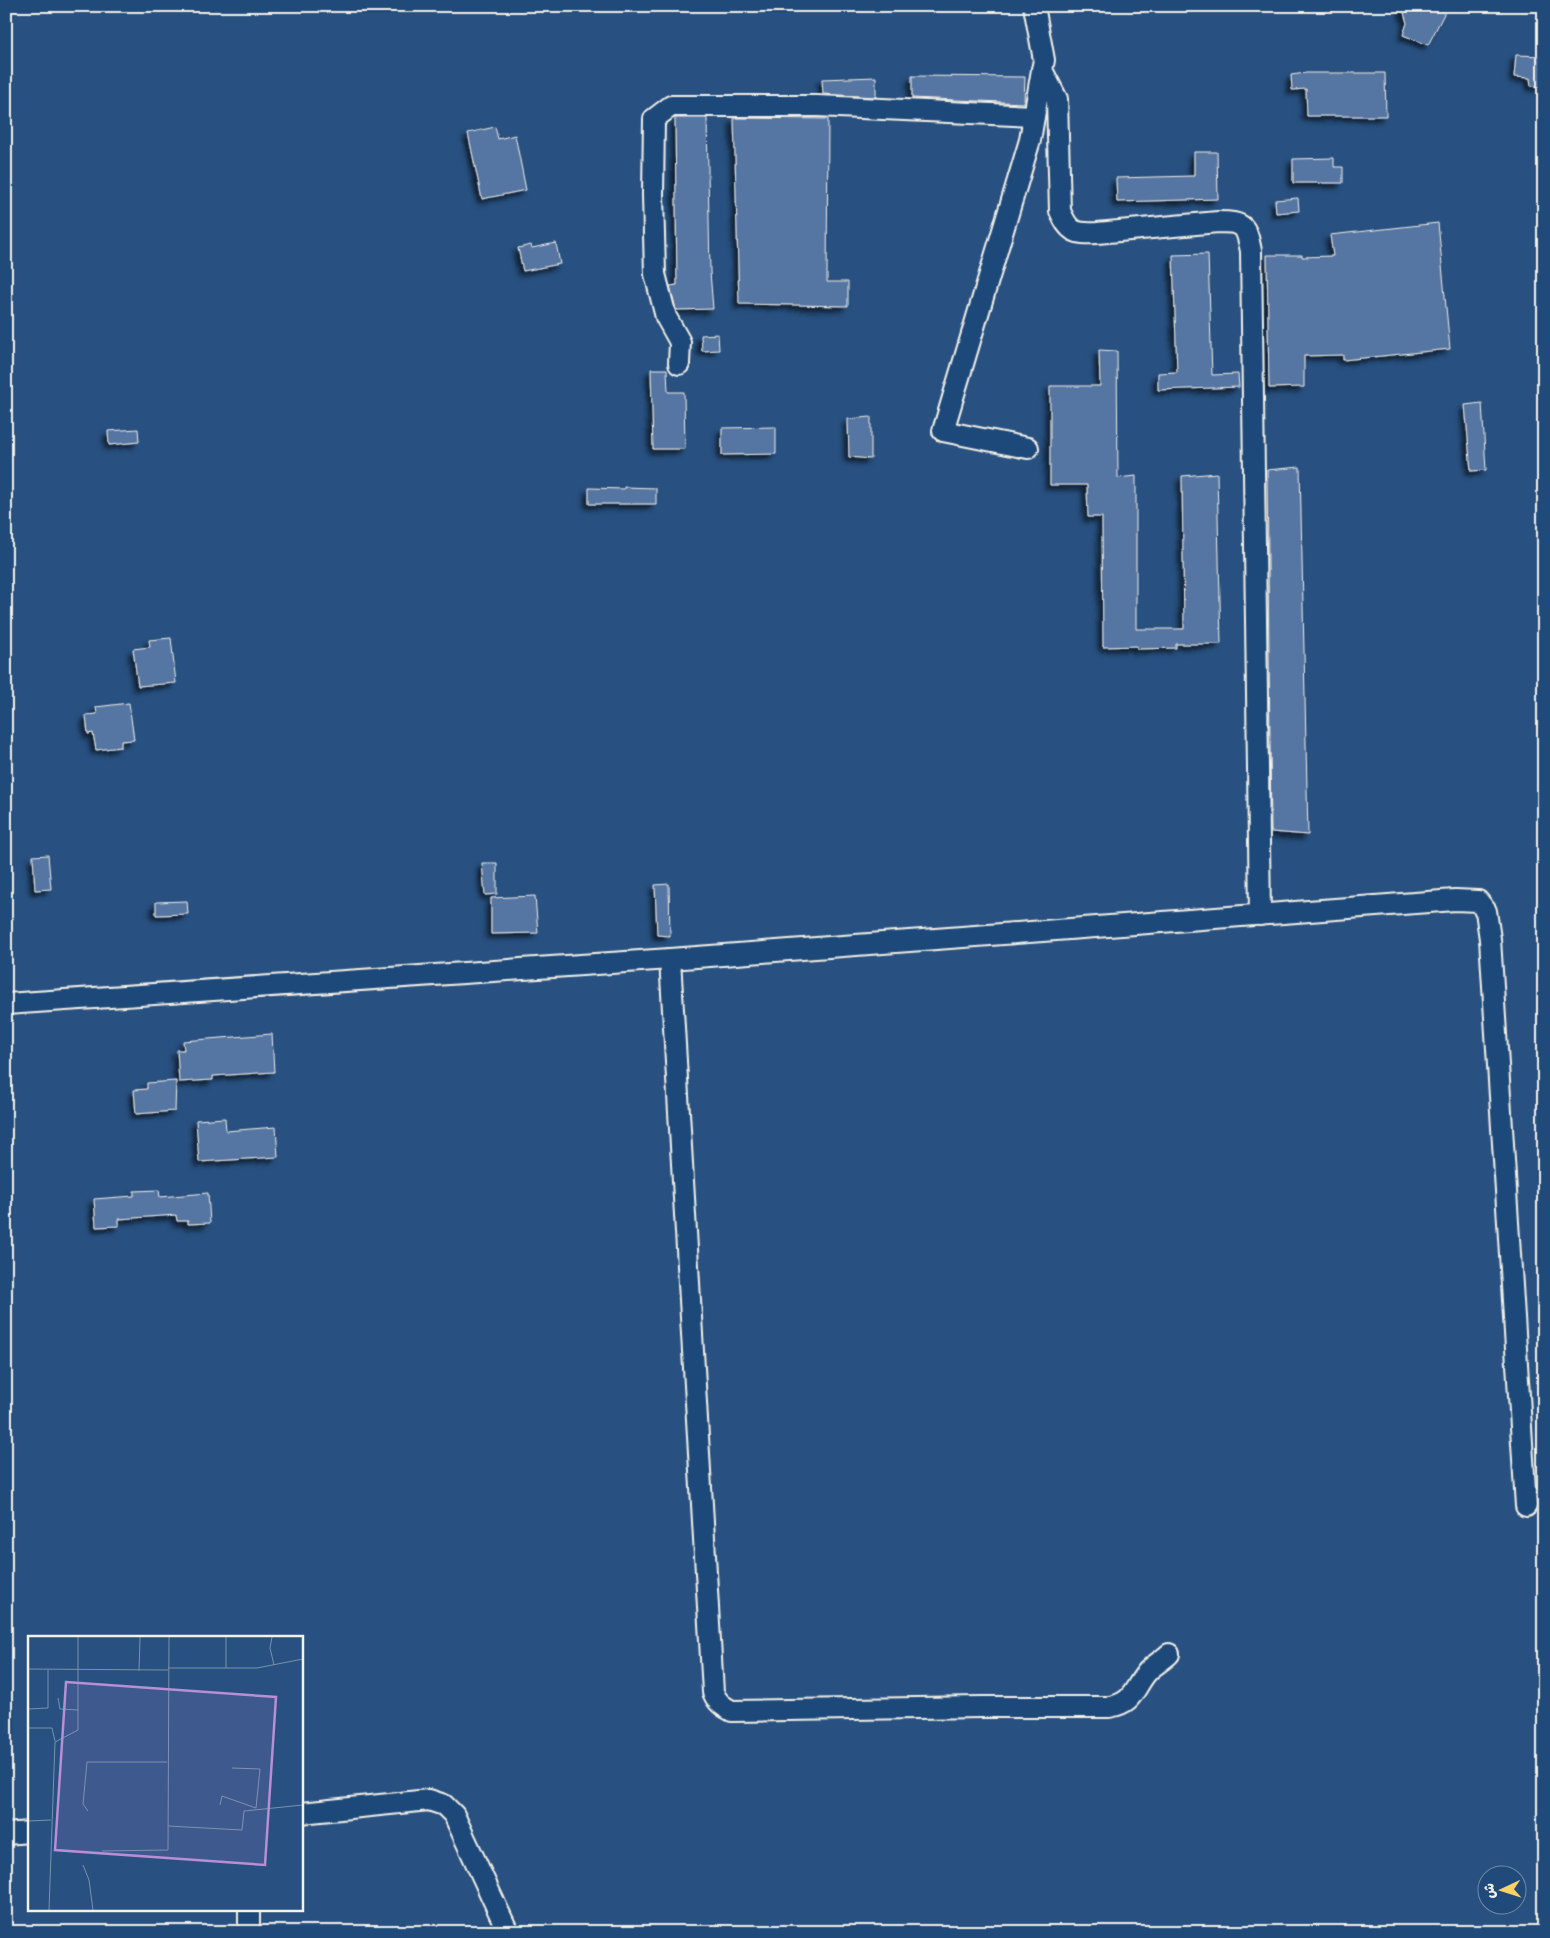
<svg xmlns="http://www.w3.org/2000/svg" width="1550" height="1938" viewBox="0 0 1550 1938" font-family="'Playpen Sans','Playpen Sans Arabic',sans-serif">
	<defs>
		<filter id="shadow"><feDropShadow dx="-4.5" dy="4.5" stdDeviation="2.5" flood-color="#0009"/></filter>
	</defs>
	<rect width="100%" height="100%" fill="#285181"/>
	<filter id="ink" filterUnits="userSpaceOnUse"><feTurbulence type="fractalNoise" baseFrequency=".02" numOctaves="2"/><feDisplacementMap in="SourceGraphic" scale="10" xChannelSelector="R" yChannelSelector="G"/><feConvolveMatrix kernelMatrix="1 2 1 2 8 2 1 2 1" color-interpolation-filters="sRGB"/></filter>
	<g filter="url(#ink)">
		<g fill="#5574a2" stroke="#f4f1e8" filter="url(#shadow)">
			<polygon points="1402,6 1432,6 1445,12 1428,45 1403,35 1407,23"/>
			<polygon points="1516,55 1544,56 1544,87 1531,86 1530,78 1514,77"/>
			<polygon points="1306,73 1385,73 1386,116 1307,116 1306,89 1292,90 1291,75"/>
			<polygon points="912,76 1025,77 1024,103 912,98"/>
			<polygon points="876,77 876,97 823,94 822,79"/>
			<polygon points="675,118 707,118 710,272 713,309 676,310 670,286 677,285"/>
			<polygon points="734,118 828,119 827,282 848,282 848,306 739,304"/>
			<polygon points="495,127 498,139 515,135 526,190 482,199 468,133"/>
			<polygon points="1194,152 1217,152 1218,199 1117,202 1116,178 1194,176"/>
			<polygon points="1334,158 1334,167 1343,167 1343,183 1293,183 1293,159"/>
			<polygon points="1298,198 1299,211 1276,213 1275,200"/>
			<polygon points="1438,223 1450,349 1343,360 1343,355 1304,356 1304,387 1269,388 1267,255 1302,255 1302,257 1333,256 1330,235"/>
			<polygon points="556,243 560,264 523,271 518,248 531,245 532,248"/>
			<polygon points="1208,254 1212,375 1238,374 1239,387 1158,390 1158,373 1177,372 1173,255"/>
			<polygon points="718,334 719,350 702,351 701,335"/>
			<polygon points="1099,350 1117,351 1118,478 1136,476 1136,629 1184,629 1182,476 1217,473 1221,644 1176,644 1176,648 1137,649 1137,646 1103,647 1102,517 1088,517 1087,485 1050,485 1050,386 1100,386"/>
			<polygon points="651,369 667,369 668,392 684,392 685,449 653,449"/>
			<polygon points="1482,403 1486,470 1471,471 1465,405"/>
			<polygon points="871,417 871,459 849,457 848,419"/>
			<polygon points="776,427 776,454 722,455 722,428"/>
			<polygon points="138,429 139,442 109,445 108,431"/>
			<polygon points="1300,467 1308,835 1271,832 1267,470"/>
			<polygon points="624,487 656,488 656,504 589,504 589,488 624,489"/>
			<polygon points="171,638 176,683 138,686 133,649 150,647 149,640"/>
			<polygon points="129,703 134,740 121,741 121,747 96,750 93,733 88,734 86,715 97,714 96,707"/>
			<polygon points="48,855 51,889 35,890 33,856"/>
			<polygon points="482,863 497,863 497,894 485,895"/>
			<polygon points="669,884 670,936 657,935 655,885"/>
			<polygon points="535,896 538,933 491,934 491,898"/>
			<polygon points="187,901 188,914 156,915 156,902"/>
			<polygon points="272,1034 274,1072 213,1076 213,1080 179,1082 177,1050 184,1050 183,1041"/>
			<polygon points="176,1081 175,1111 136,1114 134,1090 147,1089 147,1083"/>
			<polygon points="225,1118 226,1131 276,1127 278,1157 199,1162 196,1120"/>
			<polygon points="159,1190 160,1197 208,1193 210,1223 188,1224 188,1221 177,1221 176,1215 119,1219 119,1226 96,1227 94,1199 134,1196 134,1191"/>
		</g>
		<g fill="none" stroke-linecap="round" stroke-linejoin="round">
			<g stroke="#f4f1e8" stroke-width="24">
				<g id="minor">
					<path d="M1034 6 1044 60 1042 70 1057 99 1060 211C1069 232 1074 234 1097 233L1218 222C1245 222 1246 226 1251 251L1260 915"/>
					<polyline points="679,364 680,342 666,317 655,274 653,195 654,119 671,106 817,106 1034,116"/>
					<polyline points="1028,448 943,431 1030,140 1042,70"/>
					<path d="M670 959 713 1692C717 1702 722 1706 732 1711L981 1707H1109C1135 1703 1133 1688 1148 1671 1154 1665 1163 1660 1169 1654"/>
					<polyline points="6,1004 670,959 1455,900 1478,901 1486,911 1490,939 1526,1506"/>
					<polyline points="301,1813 429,1800 444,1805 454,1815 508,1932"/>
					<polyline points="6,1834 29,1832"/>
					<polyline points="249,1909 249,1932"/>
				</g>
			</g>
			<use href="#minor" stroke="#1f4a7a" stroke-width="20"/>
		</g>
	</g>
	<g transform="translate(28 1636)">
		<rect width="275" height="275" fill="#285181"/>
		<path fill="none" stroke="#7a91aa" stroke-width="1" d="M198 1V32M244 1 242 12 246 29M140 32H229L275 23M0 33 140 34M111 35 112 1M30 62 32 73 50 74M0 73 20 72V34M0 92H24L27 105M204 132 232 133 228 172M192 169 194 160 228 172M60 175 55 168 59 126H139M0 185 23 184M140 190 214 194 216 175 275 169M74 215 140 214 141 1M55 229 61 244 65 274M21 274 27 106 50 94V1"/>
		<path fill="#b88ed4" fill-opacity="0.15" stroke="#b88ed4" stroke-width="2.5" d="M38 46 248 61 237 229 27 214Z"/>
		<rect width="275" height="275" fill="none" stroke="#f4f1e8" stroke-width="2.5"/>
	</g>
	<rect width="1550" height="1938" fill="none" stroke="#1f4a7a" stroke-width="25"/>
	<rect x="12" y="12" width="1525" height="1913" fill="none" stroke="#f4f1e8" stroke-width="2" filter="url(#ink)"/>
	<g transform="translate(1502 1890) rotate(266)"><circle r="24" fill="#1f4a7a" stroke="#748da6"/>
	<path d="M0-4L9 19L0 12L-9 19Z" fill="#ffd166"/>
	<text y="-8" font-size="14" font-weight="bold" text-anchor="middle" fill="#f4f1e8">ش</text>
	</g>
</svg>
